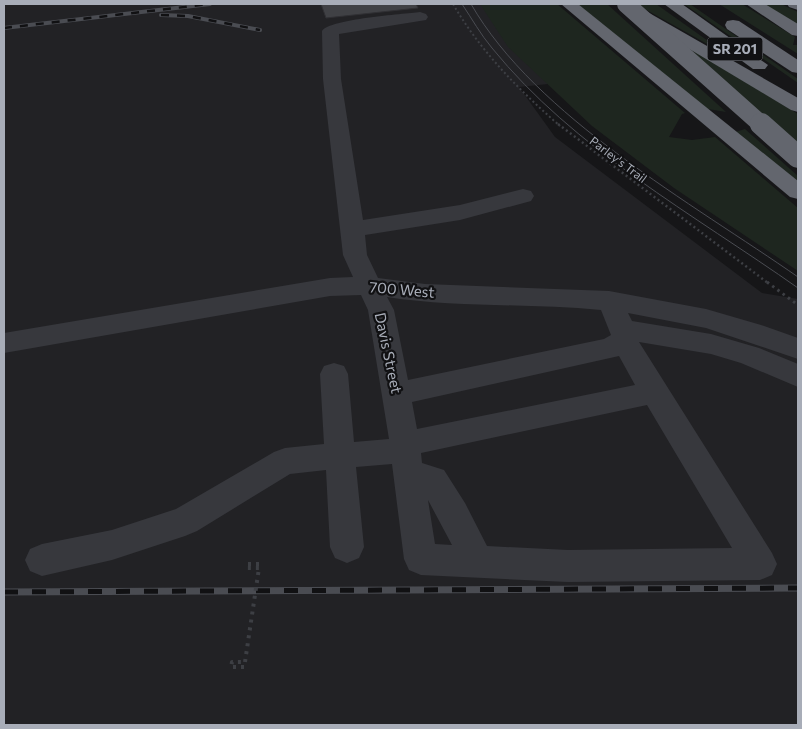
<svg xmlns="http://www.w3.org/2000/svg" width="802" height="729" viewBox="0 0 802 729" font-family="Commissioner,sans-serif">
	<rect width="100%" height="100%" fill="#161618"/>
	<polygon fill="#222225" points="4,4 494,4 548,84 519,87 555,137 762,293 798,299 798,725 4,725"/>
	<g fill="#1e261f">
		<polygon points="480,4 557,4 685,113 682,114 669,137 692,140 715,137 798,208 798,271 674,188 592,126 508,47"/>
		<polygon points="575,4 607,4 726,112 702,108"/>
		<polygon points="636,4 656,4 711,43 707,44"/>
		<polygon points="684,4 690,4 798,79 798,83"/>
		<polygon points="719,4 742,4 795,37 793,45 798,45 798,54"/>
		<polygon points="761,4 781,4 798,12 798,27"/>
		<polygon points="666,33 798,114 798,146"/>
		<polygon points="745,129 798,176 798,187 732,133"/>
	</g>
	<polygon fill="#404145" stroke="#303034" points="321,4 416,4 418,8 326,18"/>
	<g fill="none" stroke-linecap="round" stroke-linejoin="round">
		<path stroke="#3d3f44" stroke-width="2" stroke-dasharray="2 2.5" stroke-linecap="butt" d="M453 4C481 52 518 89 560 126"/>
		<polyline stroke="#3d3f44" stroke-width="2.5" stroke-dasharray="2 3" stroke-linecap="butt" points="558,124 768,283"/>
		<polyline stroke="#3d3f44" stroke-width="3" stroke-dasharray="2.5 4" stroke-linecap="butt" points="767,282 798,305"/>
		<g stroke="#3d3f44" stroke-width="4" stroke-dasharray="3 5" stroke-linecap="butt">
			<polyline points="259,564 248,564 247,568 259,568"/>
			<polyline points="244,667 231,667 232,662 245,662"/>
		</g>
		<path fill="#37383d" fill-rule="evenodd" d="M420 12 426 14 428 17 426 20 339 34 341 79 363 220 460 205 523 189 531 191 534 196 531 201 460 220 365 235 367 255 378 278 425 284 609 291 706 309 761 325 798 338V359L706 328 628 313 632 321 711 334 759 348 798 364V387L741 363 711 354 639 342 772 553 777 564 772 575 760 580 568 582 421 575 409 570 404 559 392 464 356 467 364 547 359 558 347 563 335 558 330 547 326 470 290 474 197 531 185 536 112 560 42 576 30 571 25 560 30 549 42 544 112 530 176 509 274 452 285 448 324 444 320 374 324 366 334 363 344 366 348 374 354 442 389 439 368 310 361 295 330 296 4 353V333L330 278 353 277 343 255 323 79 322 31C330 19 403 14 420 12ZM387 297C458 308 530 303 601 310L611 335 604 339 408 380 394 310ZM619 356 635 385 417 429 412 402ZM647 405 732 548 568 550 487 546 465 503 444 470 422 463 421 453ZM428 500 452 545 435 544Z"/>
		<g fill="#63666e" fill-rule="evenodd">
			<polygon points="561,4 578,4 798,181 798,199 790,197"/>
			<polygon points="664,4 682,4 768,65 765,69 753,69"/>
			<polygon points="746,4 765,4 798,24 798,36 792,35"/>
			<polygon points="787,4 798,4 798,10 789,7"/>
			<polygon points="637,6 798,98 798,112 791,110 631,14 629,11 631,8"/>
			<polygon points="733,20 739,21 798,60 798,73 792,72 727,29 725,25 727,21"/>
		</g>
		<g stroke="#4a4c52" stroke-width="1">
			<path d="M462 4C472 19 481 35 492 48 574 149 693 214 798 288"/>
			<path d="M471 4C536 117 692 203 798 277"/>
		</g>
		<g stroke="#4a4c52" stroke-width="4">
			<g id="rail-far1">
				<polyline points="161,15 188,16 260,30"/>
				<polyline points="4,28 210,4"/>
			</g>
		</g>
		<g stroke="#4a4c52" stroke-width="7">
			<polyline id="rail" points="4,592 798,588"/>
		</g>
		<use href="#rail-far1" stroke="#111113" stroke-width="2.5" stroke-dasharray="8" stroke-linecap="butt"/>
		<use href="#rail" stroke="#111113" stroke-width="5" stroke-dasharray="14" stroke-linecap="butt"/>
		<polyline stroke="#3d3f44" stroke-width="4" stroke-dasharray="3 5" stroke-linecap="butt" points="245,662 259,568"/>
		<polyline stroke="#63666e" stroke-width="18" points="626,4 763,126"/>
		<polyline stroke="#63666e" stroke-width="22" points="761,124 798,157"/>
	</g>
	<g text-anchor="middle" stroke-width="4.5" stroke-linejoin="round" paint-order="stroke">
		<g font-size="12" fill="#a8adb8" stroke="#111113">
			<text transform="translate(618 160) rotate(37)" y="4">Parley's Trail</text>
		</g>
		<rect fill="#111113" stroke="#7b7e86" stroke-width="1" x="707.5" y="37.5" width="55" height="23" rx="4"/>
		<g font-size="14" font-weight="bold" fill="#a8adb8">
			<text x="735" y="54">SR 201</text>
		</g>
		<g font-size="15" fill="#a8adb8" stroke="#111113">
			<text transform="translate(402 290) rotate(5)" y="5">700 West</text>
			<text transform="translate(388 353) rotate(78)" y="5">Davis Street</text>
		</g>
	</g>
	<rect width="802" height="729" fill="none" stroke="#a8adb8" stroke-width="10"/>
</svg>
